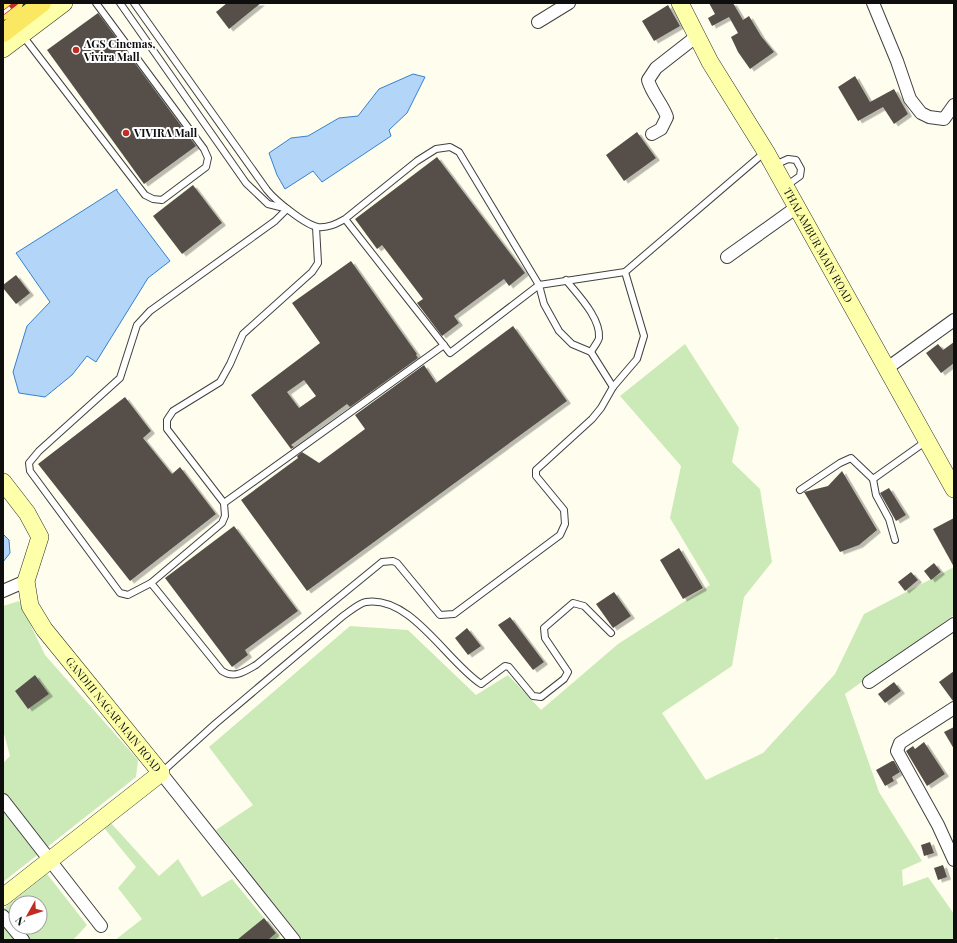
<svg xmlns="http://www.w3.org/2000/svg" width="957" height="943" viewBox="0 0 957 943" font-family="'Playfair Display',serif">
	<defs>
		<filter id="shadow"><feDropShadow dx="4" dy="2.5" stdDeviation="0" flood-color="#0004"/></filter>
	</defs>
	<rect width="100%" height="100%" fill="#fffeee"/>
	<g fill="#cceab7">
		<polygon points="685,344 739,428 732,462 760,489 772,562 744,597 732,666 662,713 706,780 763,753 835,674 864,614 954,567 954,615 845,694 879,792 922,861 902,870 903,886 928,877 954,914 954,940 782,940 776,938 772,940 303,940 216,830 253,805 209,747 350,626 408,630 476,695 508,675 541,710 618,644 710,585 670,518 681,466 620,396"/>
		<polygon points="19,601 45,655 138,760 136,777 3,882 3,763 10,756 3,730 3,606"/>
		<polygon points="110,822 159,876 178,859 202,897 232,879 282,940 115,940 142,919 118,888 136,867 105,829"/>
		<polygon points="47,874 87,925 73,940 28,940 17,927 40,927 40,903 16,903 16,925 3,909"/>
		<polygon points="3,922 18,940 3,940"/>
	</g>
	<g fill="#b2d5f8" stroke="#3781d0">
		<polygon points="413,74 425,77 407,113 389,130 391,136 322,182 313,171 285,189 277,175 269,153 291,138 308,136 339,118 358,116 379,89"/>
		<polygon points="117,189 117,191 170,261 148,278 96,362 87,356 72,375 45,397 19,393 13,372 27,326 50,302 16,253"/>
		<polygon points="3,534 9,540 10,553 3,562"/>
	</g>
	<g fill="#57504a" fill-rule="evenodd" filter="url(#shadow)">
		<polygon points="227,3 261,3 229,29 216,12"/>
		<polygon points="709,3 733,3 743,20 749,16 761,36 774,52 750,69 738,52 731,37 738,33 729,17 712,26 708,18 715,14"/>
		<polygon points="668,5 680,26 654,41 642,21"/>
		<polygon points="98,13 196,146 144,184 47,50"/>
		<polygon points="855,76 870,102 894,89 908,114 894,124 883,107 858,121 838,87"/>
		<polygon points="637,132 656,158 624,181 606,155"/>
		<polygon points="437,157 525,273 509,286 504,279 454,316 459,323 442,336 417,303 423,299 382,245 377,249 355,219"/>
		<polygon points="193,185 222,223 182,254 153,216"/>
		<path d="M351 261 417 354 416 355 418 358 350 407 347 404 291 445 294 447 291 449 251 395 320 343 292 303ZM304 380 316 396 299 408 287 392Z"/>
		<polygon points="16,275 30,293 16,304 3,288 3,285"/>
		<polygon points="513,326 567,401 307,591 241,500 298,458 297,456 302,452 319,463 365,429 355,415 424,365 436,383"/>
		<polygon points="954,342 954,363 941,373 926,353 938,344 943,350"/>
		<polygon points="125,397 151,431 143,438 172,474 180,467 216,514 130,581 38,464"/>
		<polygon points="842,471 877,530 859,545 840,552 804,492 828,486"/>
		<polygon points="889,488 906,515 896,521 880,493"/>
		<polygon points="954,518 954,567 933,529"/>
		<polygon points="234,526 298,611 245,650 248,655 232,667 165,578"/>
		<polygon points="679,548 703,588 683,599 660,560"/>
		<polygon points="934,563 941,572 931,580 924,571"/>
		<polygon points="911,572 918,580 905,591 898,582"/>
		<polygon points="614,592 631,616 613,628 596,604"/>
		<polygon points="510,617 544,662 533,670 498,625"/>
		<polygon points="467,628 481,646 468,655 455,638"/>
		<polygon points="954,671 954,701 953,701 939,682"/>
		<polygon points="35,675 49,694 28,709 15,691"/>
		<polygon points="894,682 901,691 885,703 878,694"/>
		<polygon points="954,727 954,749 944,732"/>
		<polygon points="924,742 945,774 927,786 906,751 913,746 915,749"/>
		<polygon points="892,761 894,761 900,772 892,777 894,781 885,786 876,770"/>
		<polygon points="930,842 934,853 924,856 921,845"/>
		<polygon points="943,865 947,877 938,880 934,868"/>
		<polygon points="264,918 276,933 268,940 237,940"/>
	</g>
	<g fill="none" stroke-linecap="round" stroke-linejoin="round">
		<g stroke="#414141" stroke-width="8">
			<g id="lane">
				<polyline points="120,3 246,183 268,204 284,208"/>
				<path d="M134 3 267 190C275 200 305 225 318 227 328 228 336 224 345 219L417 161 436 149 450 147 459 152 539 285 450 353 345 219"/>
				<polyline points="23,36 145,195 153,199 162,200 206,167 208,158 204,149 96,3"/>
				<polyline points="775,165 788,159 796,160 801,169 800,176 786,186"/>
				<polyline points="287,209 275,221 150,311 137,325 120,378 39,451 29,463 30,471 120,593 128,595 151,583 222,523 225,516 224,503 444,345"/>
				<path d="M566 280C577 294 601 318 599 338 598 342 593 348 591 352"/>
				<polyline points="613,387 591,352 572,344 559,331 544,304 539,285 625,272 765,152"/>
				<polyline points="873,479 876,495 889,519 895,540"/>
				<polyline points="800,490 840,463 851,458 873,479 925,442"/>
				<polyline points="224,503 167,429 167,420 173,411 220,382 230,364 243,334 312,272 318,263 316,227"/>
				<path d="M151 583 222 671C234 679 244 672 256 665L382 562 393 561 397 563 440 615 454 614 560 535 565 524 564 510 536 476V470L592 419 601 408 613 387 637 359 644 336 625 272"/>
				<path d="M162 772 215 724 343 616C349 612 359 603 366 602 411 595 447 662 481 684L505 666 509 667 533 696 541 697 564 679 568 672 545 638 544 628 573 603 584 606 611 633"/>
			</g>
		</g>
		<g stroke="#414141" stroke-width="14">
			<g id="street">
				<polyline points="873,3 897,61 910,99 921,113 929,117 944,119 954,105"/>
				<polyline points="538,22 569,3"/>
				<path d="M652 134 661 129 667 117C662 103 652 94 648 80L656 68 697 36"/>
				<polyline points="727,257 797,207"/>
				<polyline points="886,369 954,320"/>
				<polyline points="3,591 26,581"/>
				<polyline points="869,682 954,624"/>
				<polyline points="954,708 900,743 897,751 938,825 954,860"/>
				<polyline points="161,773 294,940"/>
				<polyline points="3,800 101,926"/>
				<polyline points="3,916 23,940"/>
			</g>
		</g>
		<g stroke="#303030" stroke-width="18">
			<g id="secondary">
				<path id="s1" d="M680 3 710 62 766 152 954 489"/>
				<polyline points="3,49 64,3"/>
				<path id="s2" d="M3 482 27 513 40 537 26 581 30 606 44 629 161 773 3 897"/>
			</g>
		</g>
		<g stroke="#1f1f1f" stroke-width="20">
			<g id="primary">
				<polyline points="3,11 14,3"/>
				<polyline points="3,33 42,3"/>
			</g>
		</g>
		<use href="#lane" stroke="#fff" stroke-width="6"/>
		<use href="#street" stroke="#fff" stroke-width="12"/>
		<use href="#secondary" stroke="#feffa9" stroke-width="17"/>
		<use href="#primary" stroke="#fbe862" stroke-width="18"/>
		<g stroke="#c12d22" stroke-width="4.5">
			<polyline id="rail" points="3,13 16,3"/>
		</g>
		<use href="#rail" stroke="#fff" stroke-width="3" stroke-dasharray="9" stroke-linecap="butt"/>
	</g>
	<g fill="#c12d22" stroke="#fff" stroke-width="1.5">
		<circle cx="76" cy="50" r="4"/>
		<circle cx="126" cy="133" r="4"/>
	</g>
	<g text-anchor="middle" stroke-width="4" stroke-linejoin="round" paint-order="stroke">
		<g font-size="11" font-weight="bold" fill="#0e0e0e" stroke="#fff" text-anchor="start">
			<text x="84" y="48">AGS Cinemas,<tspan x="84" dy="13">Vivira Mall</tspan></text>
			<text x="134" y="137">VIVIRA Mall</text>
		</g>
		<g font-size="11" fill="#0e0e0e" stroke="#fff">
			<text dy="4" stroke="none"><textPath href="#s1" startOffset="279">THALAMBUR MAIN ROAD</textPath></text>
			<text dy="4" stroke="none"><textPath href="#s2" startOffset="275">GANDHI NAGAR MAIN ROAD</textPath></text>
		</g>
	</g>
	<rect width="957" height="943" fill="none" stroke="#0e0e0e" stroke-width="8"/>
	<g transform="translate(28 915) rotate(231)"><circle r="19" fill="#ffffff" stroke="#9f9f9f"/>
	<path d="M0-3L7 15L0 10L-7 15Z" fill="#c12d22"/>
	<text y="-6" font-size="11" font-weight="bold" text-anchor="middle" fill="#0e0e0e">N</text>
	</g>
</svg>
